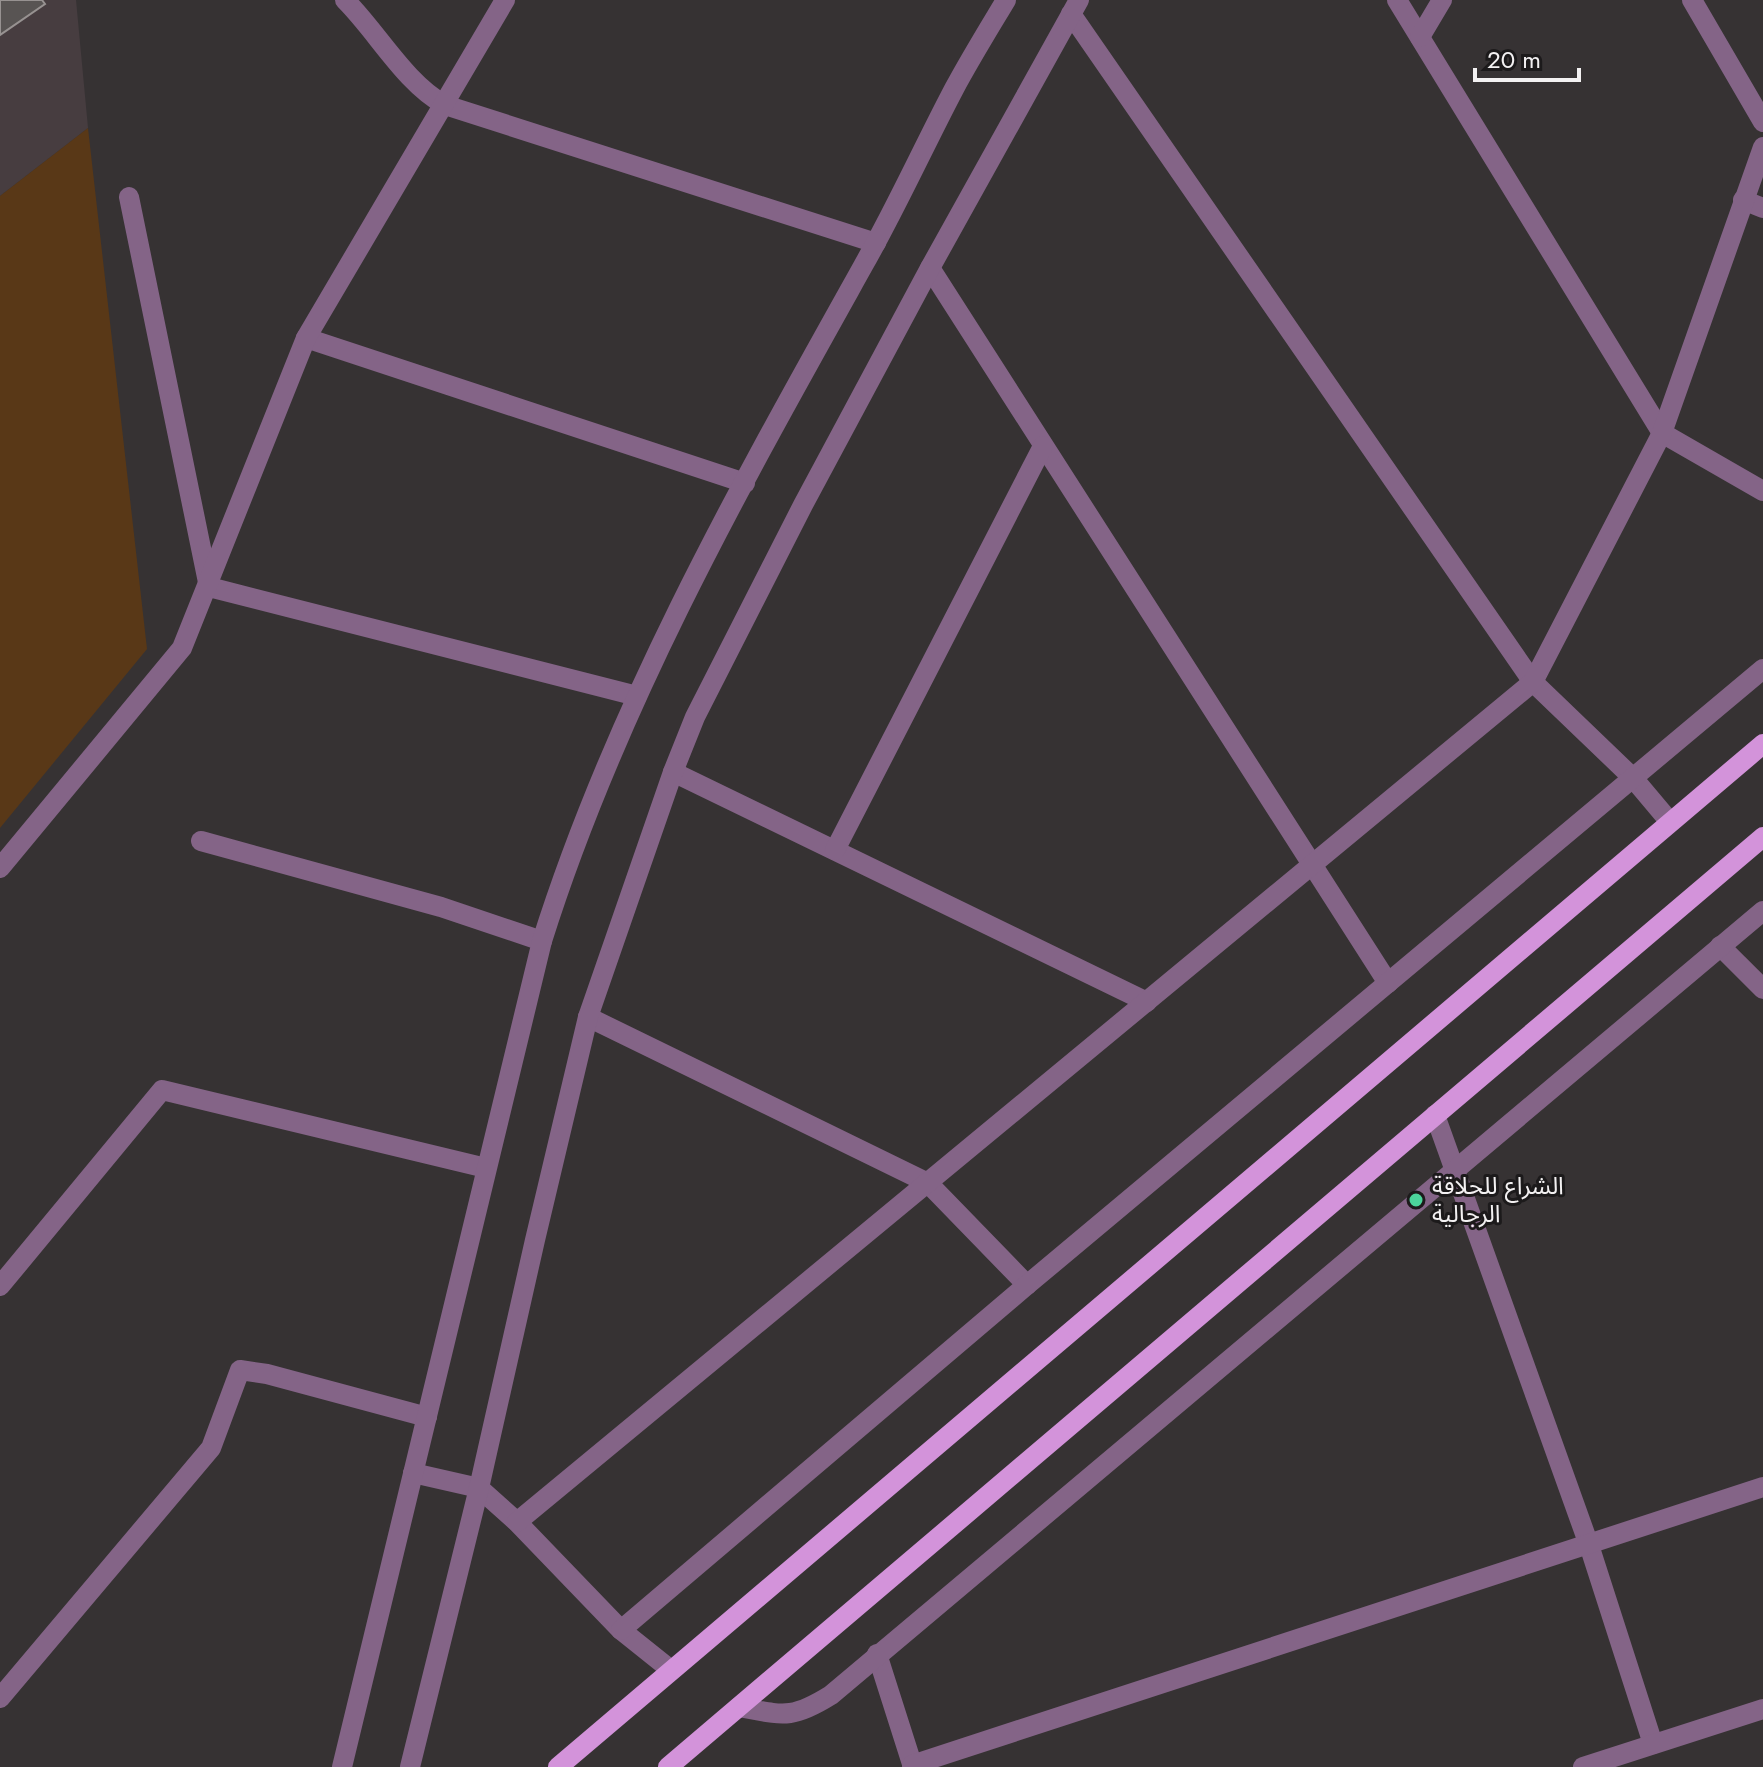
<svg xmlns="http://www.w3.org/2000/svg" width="1763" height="1767" viewBox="0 0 1763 1767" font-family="Jost,'Noto Sans Arabic',sans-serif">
	<rect width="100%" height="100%" fill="#363233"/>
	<polygon fill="#473d40" points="0,0 76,0 88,128 0,196"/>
	<polygon fill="#593817" points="88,128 147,649 0,828 0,196"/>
	<polygon fill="#585453" stroke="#979291" stroke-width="2" points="0,0 42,0 45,4 0,35"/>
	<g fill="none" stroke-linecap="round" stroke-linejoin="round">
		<g stroke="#846487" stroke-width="20">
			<path d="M345 0C378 33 405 83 445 105L876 243"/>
			<polyline points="1397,0 1662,433 1763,491"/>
			<polyline points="1692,0 1763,122"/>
			<polyline points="1071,14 1533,682 1633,778 1670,822"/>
			<polyline points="1420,37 1442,0"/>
			<polyline points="129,197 209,587"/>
			<polyline points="1743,200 1763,208"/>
			<polyline points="930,268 1388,983"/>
			<polyline points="306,338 745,483"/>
			<polyline points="209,587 637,696"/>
			<polyline points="673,772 1147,1002"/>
			<polyline points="201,841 441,907 542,941"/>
			<polyline points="835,850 1043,446"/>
			<polyline points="0,868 182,648 306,338 505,0"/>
			<polyline points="1720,946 1763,989"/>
			<polyline points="588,1017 928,1183 1027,1285"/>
			<polyline points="1435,1115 1589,1545 1653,1744"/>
			<polyline points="0,1286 162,1090 486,1168"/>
			<polyline points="413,1473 479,1488 517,1522 621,1630 671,1670"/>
			<polyline points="517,1522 1533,682 1662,433 1763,147"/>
			<polyline points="621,1630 1027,1285 1763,669"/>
			<polyline points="877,1654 913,1767"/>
			<polyline points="0,1698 211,1448 240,1370 267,1374 427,1417"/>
			<path d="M739 1707C783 1715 791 1720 831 1695L1763 911"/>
			<polyline points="912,1765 1763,1487"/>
			<path d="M342 1767 542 941C617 703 742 483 863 266 896 208 923 148 954 89 970 59 988 30 1006 0"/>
			<polyline points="410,1767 479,1488 535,1240 588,1017 673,772 695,717 803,505 930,268 1079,0"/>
			<polyline points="1583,1767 1763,1709"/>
		</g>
		<g stroke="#d393da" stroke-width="20">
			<polyline points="558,1767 1763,744"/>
			<polyline points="668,1767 1763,837"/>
		</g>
	</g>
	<circle fill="#4bd49b" stroke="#1c1a1b" stroke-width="3" cx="1416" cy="1200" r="8"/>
	<g text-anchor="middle" stroke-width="6" stroke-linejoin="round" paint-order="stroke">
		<g font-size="24" fill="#f3f1f2" stroke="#1c1a1b" text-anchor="start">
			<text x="1432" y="1194">الشراع للحلاقة<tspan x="1432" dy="28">الرجالية</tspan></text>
		</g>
	</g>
	<path d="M1475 68v12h104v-12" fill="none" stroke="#f3f1f2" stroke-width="4"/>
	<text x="1487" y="68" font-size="24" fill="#f3f1f2" stroke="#1c1a1b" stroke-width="6" paint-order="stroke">20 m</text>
</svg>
